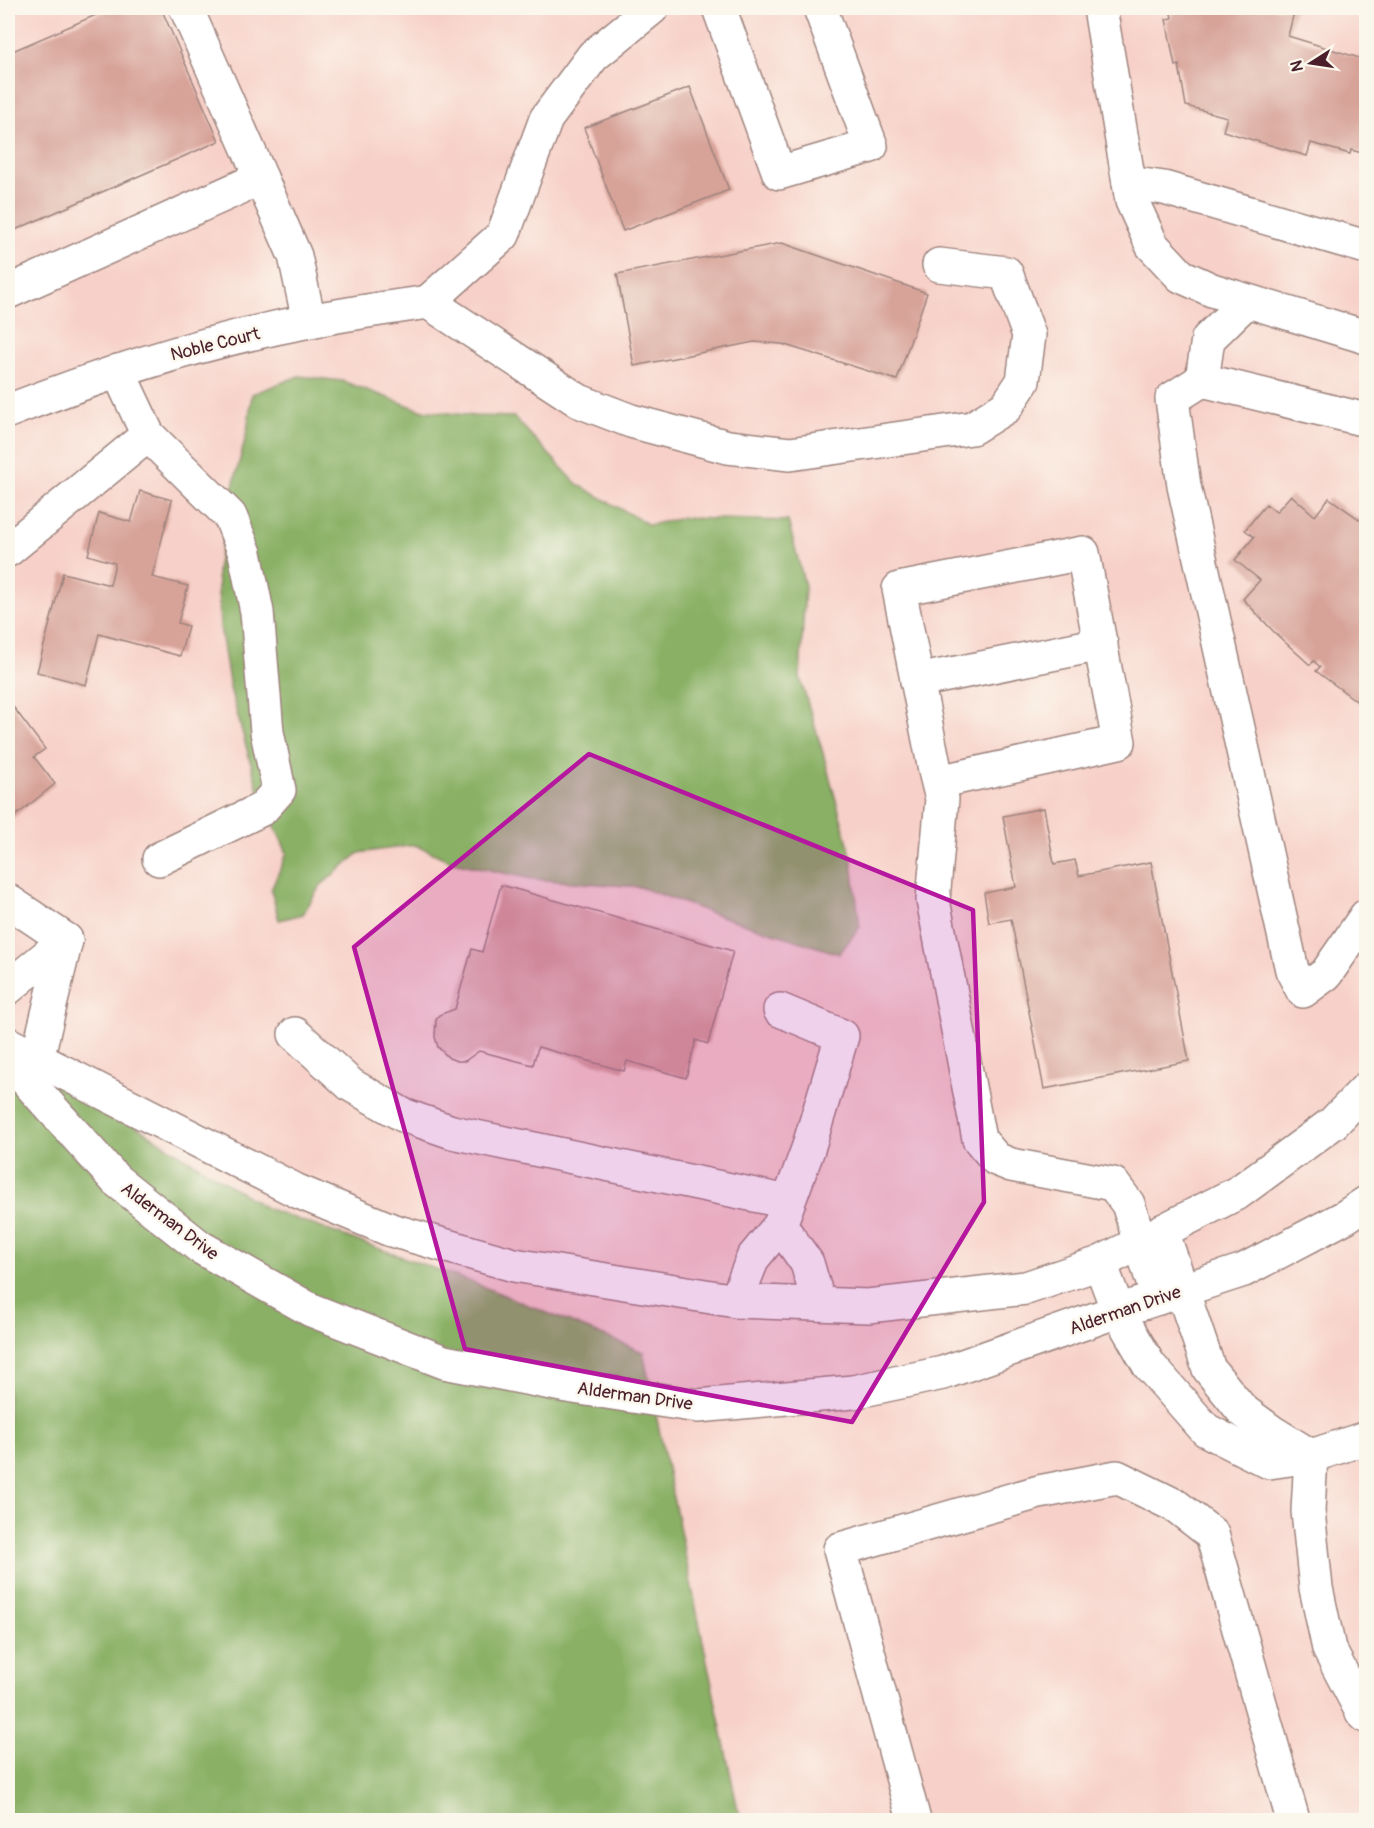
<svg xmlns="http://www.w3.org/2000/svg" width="1374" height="1828" viewBox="0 0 1374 1828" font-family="Pangolin,sans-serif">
	<rect width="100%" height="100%" fill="#fbf7ec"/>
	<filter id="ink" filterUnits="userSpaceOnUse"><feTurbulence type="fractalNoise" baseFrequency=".0167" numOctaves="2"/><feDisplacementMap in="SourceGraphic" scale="12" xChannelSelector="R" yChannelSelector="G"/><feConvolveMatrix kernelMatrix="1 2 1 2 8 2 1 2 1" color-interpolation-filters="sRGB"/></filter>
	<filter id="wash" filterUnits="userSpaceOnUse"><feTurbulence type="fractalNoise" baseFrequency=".008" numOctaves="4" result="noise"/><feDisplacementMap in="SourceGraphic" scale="24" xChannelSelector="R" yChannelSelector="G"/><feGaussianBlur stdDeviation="1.35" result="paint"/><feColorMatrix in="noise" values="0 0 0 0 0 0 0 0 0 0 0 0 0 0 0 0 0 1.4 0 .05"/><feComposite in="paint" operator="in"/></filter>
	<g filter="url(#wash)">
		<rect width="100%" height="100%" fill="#f1ead1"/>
		<polygon fill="#f7d1c9" points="8,8 1366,8 1366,1820 740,1820 643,1352 469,1281 266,1208 8,1046"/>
		<g fill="#89b065" stroke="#6a6848" stroke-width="1.5">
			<polygon points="299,376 342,381 421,410 474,416 514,417 577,484 649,525 682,518 788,521 805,586 800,678 823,753 851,855 860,927 839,954 714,914 640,887 532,879 453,862 415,845 359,853 320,886 303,914 279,920 271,890 287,853 258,789 230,688 220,626 217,570 232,490 247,432 252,394"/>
			<polygon points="8,1046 266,1208 469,1281 643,1352 740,1820 8,1820"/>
		</g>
		<g id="blocks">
			<g fill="#d7a298">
				<polygon points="112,8 161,8 219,141 8,233 8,53"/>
				<polygon points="1170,8 1295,8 1288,36 1366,60 1366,154 1351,150 1350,154 1311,143 1307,156 1223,131 1227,117 1186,106 1179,65 1175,66 1166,19 1172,18"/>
				<polygon points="690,87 729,190 623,231 584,128"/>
				<polygon points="782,243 927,293 897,380 782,344 754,342 634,366 617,274"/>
				<polygon points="140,491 172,500 152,577 188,586 178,623 188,626 180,656 99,634 86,685 37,672 63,573 110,585 115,563 88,555 99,513 131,522"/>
				<polygon points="1291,495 1315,516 1329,498 1366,524 1366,708 1316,671 1320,667 1314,661 1310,665 1275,633 1243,599 1260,580 1235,560 1254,537 1245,530 1266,504 1276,512"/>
				<polygon points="8,700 45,749 34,757 55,784 8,822"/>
				<polygon points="1044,808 1054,864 1075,860 1079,876 1151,862 1189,1061 1044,1089 1011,919 989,923 984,893 1016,887 1003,816"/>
				<polygon points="501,885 733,951 708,1044 696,1040 686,1078 627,1061 624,1071 538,1047 533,1065 479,1051 465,1061 457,1061 449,1058 438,1047 435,1037 436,1020 439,1015 455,1009 472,949 482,952"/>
			</g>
		</g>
	</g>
	<g filter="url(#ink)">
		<use href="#blocks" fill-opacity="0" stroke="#9e847e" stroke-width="1.5"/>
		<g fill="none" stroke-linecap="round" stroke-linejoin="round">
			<g stroke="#9e847e" stroke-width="36">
				<g id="minor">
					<polyline points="186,8 261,178"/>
					<polyline points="719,8 779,173 871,146 820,8"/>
					<polyline points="1100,8 1132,201 1152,245 1181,276 1212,290 1366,337"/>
					<polyline points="1129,183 1164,188 1366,247"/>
					<polyline points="8,292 261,178 295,256 309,321"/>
					<polyline points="1247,301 1208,339 1202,380 1366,420"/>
					<polyline points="428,302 579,401 631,421 728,447 790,454 972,428 1006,407 1023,381 1029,335 1006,273 939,265"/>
					<polyline points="428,302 503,235 546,119 593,56 652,8"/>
					<polyline points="118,371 148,435 230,516 245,553 257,612 267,732 279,790 262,809 159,859"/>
					<polyline points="1202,380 1172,399 1184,486 1292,970 1303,991 1326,974 1366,916"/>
					<path d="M8 411C106 373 207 340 310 321 349 313 389 308 428 302"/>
					<polyline points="8,550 148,435"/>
					<polyline points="917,681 1101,644"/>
					<polyline points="938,782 1119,742 1083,553 899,589 936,775 942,799 933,900 979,1139 996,1159 1011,1165 1113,1184 1128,1204 1158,1298"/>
					<polyline points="8,901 66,940"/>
					<polyline points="8,988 66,940"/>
					<polyline points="295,1034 351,1085 403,1115 452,1132 788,1202"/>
					<polyline points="8,1044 297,1191 391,1230 514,1265 736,1301 868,1306 1026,1288 1100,1263 1239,1192 1333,1123 1366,1089"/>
					<polyline points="37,1059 66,940"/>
					<polyline points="8,1060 116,1180 200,1247 311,1310 444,1362 567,1386 698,1406 853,1392 943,1373 1118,1311 1244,1270 1345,1217 1366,1203"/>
					<polyline points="780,1225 807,1263 819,1304"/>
					<polyline points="1162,1231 1209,1369 1242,1410 1272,1432 1311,1456"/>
					<polyline points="1100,1263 1118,1311 1149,1365 1206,1430 1269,1462 1311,1456 1366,1438"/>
					<polyline points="736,1301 753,1258 780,1225 808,1149 842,1036 780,1010"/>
					<polyline points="1311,1456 1308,1511 1316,1588 1329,1649 1362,1712 1366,1716"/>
					<polyline points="914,1820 840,1549 1039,1492 1117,1477 1176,1506 1212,1534 1293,1820"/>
				</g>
			</g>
			<use href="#minor" stroke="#fff" stroke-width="33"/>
		</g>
	</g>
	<path fill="#b5179e" fill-opacity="0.2" stroke="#b5179e" stroke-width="4.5" stroke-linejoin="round" d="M589 754 973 910 984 1202 852 1422 465 1349 354 947Z"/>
	<g text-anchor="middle" stroke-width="5" stroke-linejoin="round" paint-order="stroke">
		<g font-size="18" fill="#4a1f2b" stroke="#fbf7ec">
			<text transform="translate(215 344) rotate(-14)" y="6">Noble Court</text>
			<text transform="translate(170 1221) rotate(37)" y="6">Alderman Drive</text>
			<text transform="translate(1125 1310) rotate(-19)" y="6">Alderman Drive</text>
			<text transform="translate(635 1396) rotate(8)" y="6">Alderman Drive</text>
		</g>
	</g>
	<rect width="1374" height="1828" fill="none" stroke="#fbf7ec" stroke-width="30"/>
	<g transform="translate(1311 63) rotate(258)" stroke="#fbf7ec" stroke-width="4.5" paint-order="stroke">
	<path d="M0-4.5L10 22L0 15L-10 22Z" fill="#4a1f2b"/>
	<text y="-9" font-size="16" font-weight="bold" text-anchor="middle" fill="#4a1f2b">N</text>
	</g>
</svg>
